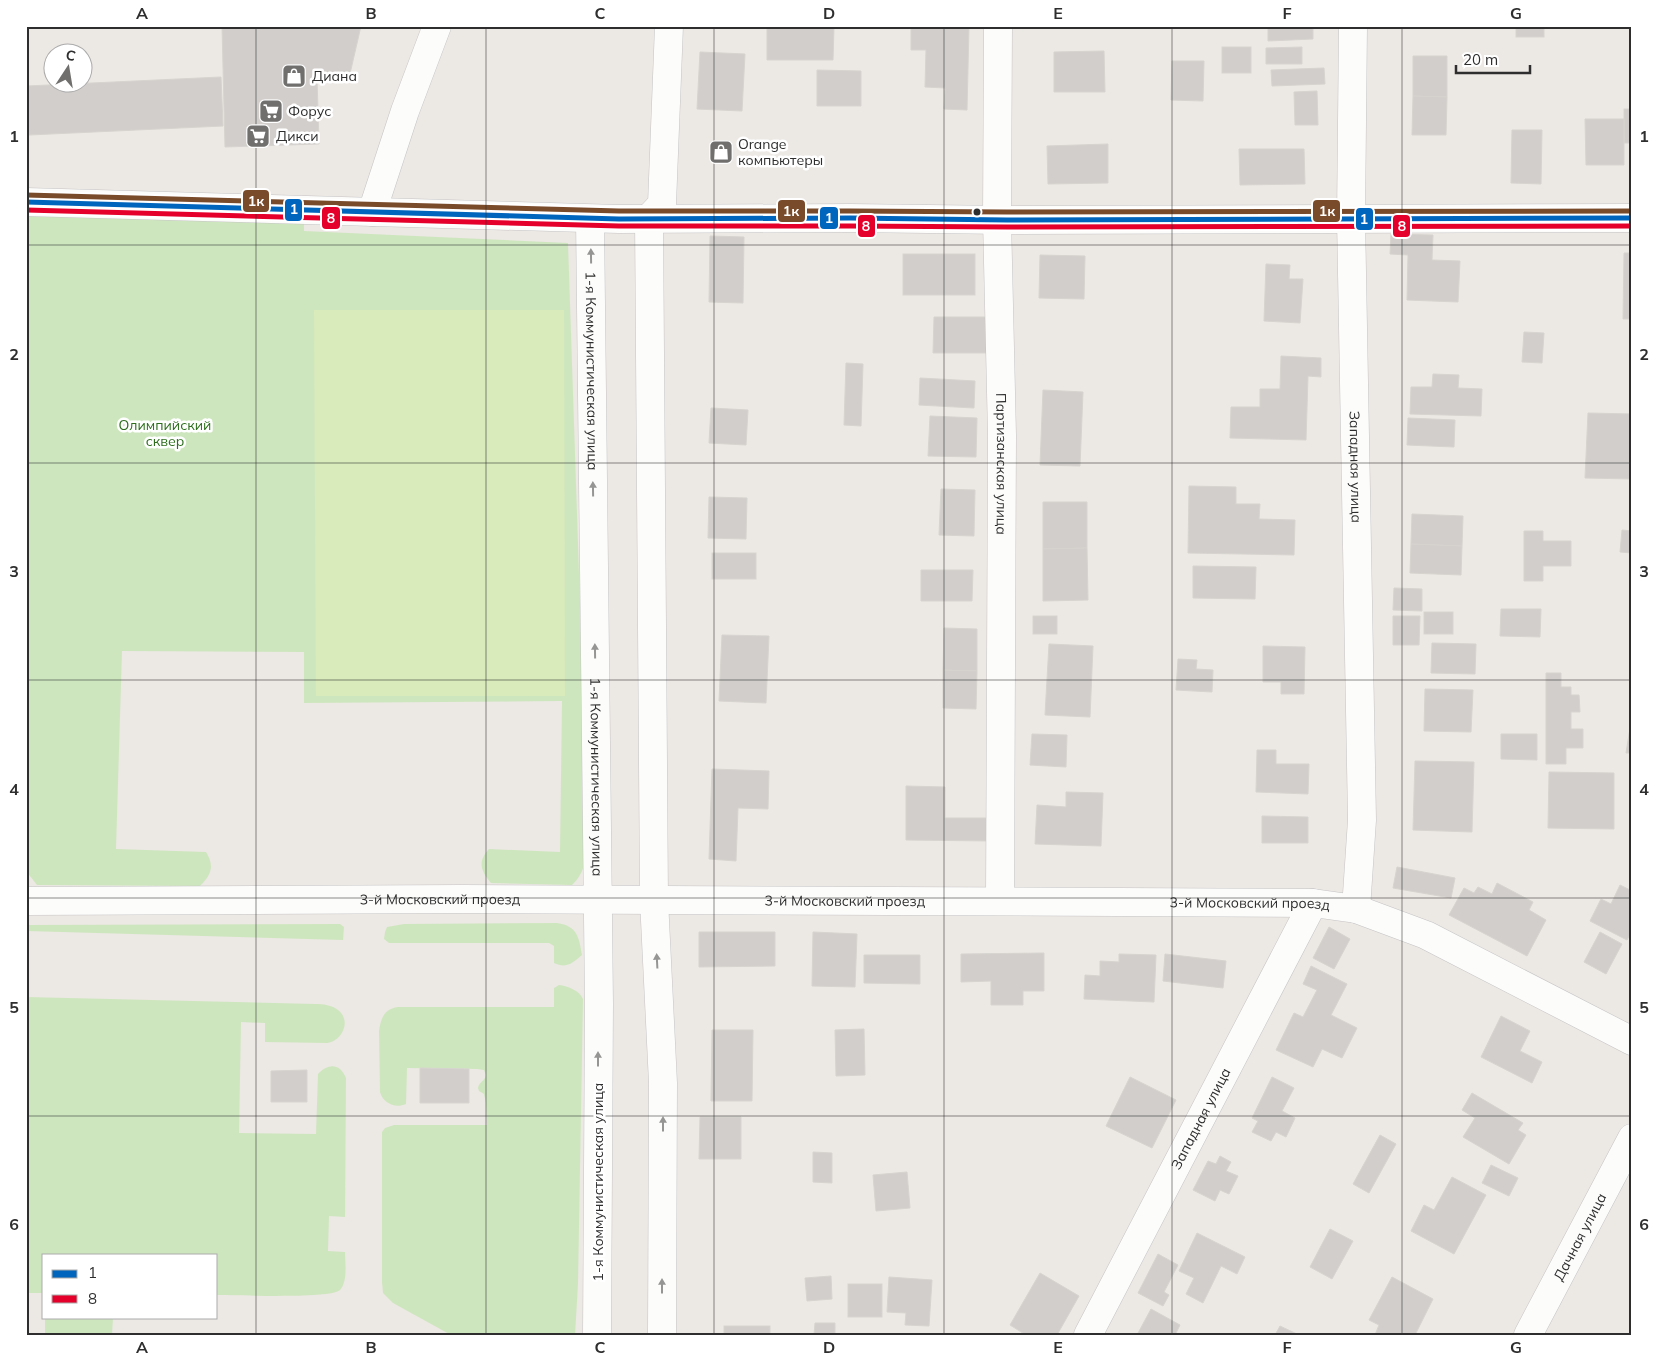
<svg xmlns="http://www.w3.org/2000/svg" width="1658" height="1361" viewBox="0 0 1658 1361" font-family="Mulish,sans-serif">
	<rect width="100%" height="100%" fill="#ece8e4"/>
	<g fill="#cee6be">
		<path d="M304 210V231L568 243 588 844C586 860 584 874 572 885L491 883C481 871 477 862 489 849L560 852 562 701 304 703V652L122 651 116 849 206 852C215 866 211 875 200 886L37 885 26 871V215Z"/>
		<path d="M557 923C578 926 579 938 582 955 573 963 566 969 554 963V946L549 943H389L384 939 385 932 387 927 404 924Z"/>
		<polygon points="340,924 344,927 343,940 26,931 26,925"/>
		<path d="M559 985C568 986 580 991 583 999L578 1284 575 1335H451L393 1303 383 1293 382 1282V1132L385 1128 394 1125H487L486 1103 484 1094 479 1091 478 1088C479 1082 485 1081 486 1075L484 1070 477 1069 407 1068 406 1104C395 1109 383 1103 380 1092L379 1031C381 1018 384 1009 398 1007H554V988Z"/>
		<path d="M26 997 315 1004C323 1004 332 1005 338 1010 352 1021 342 1041 327 1043L265 1042V1023L241 1022 239 1133 316 1134 318 1074C328 1063 340 1063 346 1078L345 1217 329 1216 328 1251 345 1252C345 1263 348 1281 340 1290 332 1299 234 1295 216 1295V1255H44V1293H26Z"/>
		<polygon points="45,1317 113,1317 112,1335 45,1335"/>
	</g>
	<polygon fill="#d9eabb" points="314,310 564,310 565,696 316,696"/>
	<g fill="#d1cecb" stroke="#d7d4d0">
		<polygon points="222,26 361,26 349,78 317,78 319,144 225,147"/>
		<polygon points="767,26 834,26 833,60 767,60"/>
		<polygon points="911,26 969,26 967,110 944,109 945,88 925,87 926,50 911,50"/>
		<polygon points="1268,26 1313,26 1313,39 1268,41"/>
		<rect x="1516" y="26" width="28" height="11"/>
		<rect x="1222" y="47" width="29" height="26"/>
		<polygon points="1302,47 1302,64 1266,64 1266,48"/>
		<polygon points="1104,51 1105,92 1054,92 1054,52"/>
		<polygon points="700,52 745,54 742,111 697,109"/>
		<polygon points="1413,56 1447,56 1447,97 1413,96"/>
		<polygon points="1172,61 1204,61 1203,101 1171,100"/>
		<polygon points="1324,68 1325,84 1272,86 1271,70"/>
		<polygon points="817,70 861,71 861,106 817,106"/>
		<polygon points="221,77 223,126 29,135 27,86"/>
		<polygon points="1317,91 1318,125 1295,125 1294,92"/>
		<polygon points="1413,96 1447,97 1446,135 1412,135"/>
		<rect x="1624" y="109" width="8" height="34"/>
		<polygon points="1585,119 1624,119 1624,165 1586,165"/>
		<polygon points="1512,130 1542,130 1541,184 1511,183"/>
		<polygon points="1108,144 1108,183 1048,184 1047,146"/>
		<polygon points="1239,149 1304,149 1305,184 1240,185"/>
		<polygon points="1391,234 1433,235 1432,260 1460,261 1458,302 1407,300 1408,255 1390,254"/>
		<polygon points="710,236 744,237 743,303 709,302"/>
		<polygon points="1624,253 1632,253 1632,319 1623,319"/>
		<rect x="903" y="254" width="72" height="41"/>
		<polygon points="1040,255 1085,256 1084,299 1039,298"/>
		<polygon points="1266,264 1290,265 1289,279 1303,279 1300,323 1264,321"/>
		<polygon points="934,317 991,317 990,353 933,353"/>
		<polygon points="1524,332 1544,333 1542,363 1522,362"/>
		<polygon points="1281,356 1321,358 1321,377 1308,376 1306,440 1230,438 1231,407 1260,407 1260,389 1280,389"/>
		<polygon points="846,363 863,364 861,426 844,425"/>
		<polygon points="1433,374 1459,375 1458,388 1482,389 1481,416 1410,414 1411,387 1432,387"/>
		<polygon points="920,378 975,381 974,408 919,405"/>
		<polygon points="1043,390 1083,392 1080,466 1040,465"/>
		<polygon points="711,408 748,410 746,445 709,443"/>
		<polygon points="1588,413 1632,414 1632,479 1585,478"/>
		<polygon points="930,416 977,418 976,457 928,456"/>
		<polygon points="1408,418 1455,420 1454,447 1407,445"/>
		<polygon points="1189,486 1236,487 1236,504 1260,504 1259,519 1295,520 1294,555 1188,553"/>
		<polygon points="941,489 975,490 974,536 939,535"/>
		<polygon points="709,497 747,498 746,539 708,538"/>
		<polygon points="1043,502 1087,502 1087,548 1043,549"/>
		<polygon points="1412,514 1463,516 1462,546 1411,544"/>
		<polygon points="1622,530 1632,531 1632,553 1620,552"/>
		<polygon points="1524,531 1543,531 1543,541 1571,541 1571,566 1543,566 1543,581 1524,581"/>
		<polygon points="1411,544 1462,546 1461,575 1410,573"/>
		<polygon points="1087,548 1088,600 1043,601 1043,549"/>
		<rect x="712" y="553" width="44" height="26"/>
		<polygon points="1193,566 1256,567 1255,599 1193,598"/>
		<polygon points="921,570 973,570 972,601 921,601"/>
		<polygon points="1394,588 1422,589 1422,611 1393,610"/>
		<polygon points="1501,609 1541,609 1540,637 1500,636"/>
		<rect x="1424" y="612" width="29" height="22"/>
		<rect x="1033" y="616" width="24" height="18"/>
		<polygon points="1393,616 1420,616 1419,645 1393,645"/>
		<polygon points="944,628 977,629 977,671 943,670"/>
		<polygon points="722,635 769,636 766,703 719,701"/>
		<polygon points="1432,643 1476,644 1475,674 1431,673"/>
		<polygon points="1049,644 1093,646 1090,717 1045,715"/>
		<polygon points="1263,646 1305,647 1304,694 1281,694 1281,682 1263,682"/>
		<polygon points="1178,659 1197,660 1196,669 1213,670 1212,692 1176,690"/>
		<polygon points="943,670 977,671 976,709 943,708"/>
		<polygon points="1546,673 1561,673 1561,687 1571,687 1571,695 1579,695 1580,712 1571,712 1571,729 1583,729 1583,748 1566,748 1566,764 1546,764"/>
		<polygon points="1425,689 1473,690 1471,732 1424,731"/>
		<polygon points="1632,716 1632,753 1626,753"/>
		<polygon points="1032,734 1067,735 1066,767 1030,765"/>
		<polygon points="1501,734 1537,734 1537,760 1501,759"/>
		<polygon points="1257,750 1276,750 1276,764 1309,764 1308,794 1256,792"/>
		<polygon points="1415,761 1474,762 1472,832 1413,830"/>
		<polygon points="712,769 769,771 768,809 738,808 736,861 709,859"/>
		<polygon points="1549,772 1614,773 1614,829 1548,828"/>
		<polygon points="906,786 945,787 945,818 992,818 991,841 906,840"/>
		<polygon points="1066,792 1103,793 1101,846 1035,844 1037,805 1066,807"/>
		<polygon points="1262,816 1308,817 1308,843 1262,843"/>
		<polygon points="1397,867 1455,878 1451,898 1393,888"/>
		<polygon points="1497,883 1533,902 1529,910 1546,920 1527,956 1449,915 1464,888 1474,893 1478,887 1492,894"/>
		<polygon points="1620,885 1632,891 1632,931 1627,940 1590,921 1601,899 1611,904"/>
		<polygon points="1329,927 1350,939 1334,969 1313,958"/>
		<polygon points="699,932 775,932 775,966 699,967"/>
		<polygon points="813,932 857,934 855,987 812,986"/>
		<polygon points="1600,932 1622,944 1606,974 1584,962"/>
		<polygon points="1044,953 1044,991 1023,991 1023,1005 991,1005 991,981 961,982 961,954"/>
		<polygon points="1119,954 1156,955 1154,1002 1084,999 1085,975 1100,976 1100,961 1119,962"/>
		<polygon points="1165,954 1226,961 1223,988 1163,981"/>
		<polygon points="864,955 920,955 920,984 864,983"/>
		<polygon points="1311,966 1347,984 1331,1015 1357,1028 1342,1058 1322,1049 1313,1067 1276,1050 1294,1013 1303,1017 1317,990 1303,984"/>
		<polygon points="1501,1016 1530,1031 1520,1051 1542,1062 1532,1083 1481,1057"/>
		<polygon points="864,1029 865,1075 836,1076 835,1030"/>
		<polygon points="712,1030 753,1030 752,1101 711,1101"/>
		<polygon points="420,1068 469,1069 469,1103 420,1103"/>
		<polygon points="307,1070 307,1102 271,1102 271,1071"/>
		<polygon points="1130,1077 1176,1100 1152,1148 1106,1126"/>
		<polygon points="1272,1077 1294,1088 1282,1111 1295,1118 1286,1137 1276,1132 1271,1141 1252,1132 1258,1121 1252,1118"/>
		<polygon points="1472,1093 1523,1123 1518,1130 1526,1135 1509,1164 1463,1137 1475,1118 1462,1110"/>
		<polygon points="700,1117 741,1117 741,1159 699,1159"/>
		<polygon points="1380,1135 1396,1144 1369,1193 1353,1184"/>
		<polygon points="813,1152 832,1153 832,1183 813,1182"/>
		<polygon points="1220,1156 1231,1162 1226,1171 1238,1176 1229,1194 1220,1190 1215,1201 1193,1190 1208,1161 1216,1164"/>
		<polygon points="1491,1165 1518,1178 1509,1196 1482,1183"/>
		<polygon points="907,1172 910,1208 876,1211 873,1175"/>
		<polygon points="1452,1177 1486,1195 1454,1254 1411,1231 1424,1205 1434,1210"/>
		<polygon points="1330,1229 1353,1241 1332,1279 1310,1267"/>
		<polygon points="1197,1233 1245,1257 1237,1274 1221,1266 1203,1303 1186,1294 1194,1278 1179,1271"/>
		<polygon points="1158,1254 1178,1265 1164,1292 1169,1295 1163,1306 1138,1293"/>
		<polygon points="1040,1273 1079,1296 1057,1335 1026,1335 1010,1325"/>
		<polygon points="831,1276 832,1299 807,1301 805,1278"/>
		<polygon points="889,1277 932,1280 929,1326 905,1325 906,1313 887,1312"/>
		<polygon points="1392,1277 1433,1299 1415,1335 1375,1335 1379,1325 1369,1320"/>
		<rect x="848" y="1284" width="34" height="33"/>
		<polygon points="1151,1309 1180,1325 1175,1335 1137,1335"/>
		<polygon points="815,1323 835,1323 835,1335 814,1335"/>
		<rect x="724" y="1326" width="46" height="9"/>
		<polygon points="1280,1326 1299,1335 1275,1335"/>
	</g>
	<g fill="none" stroke-linecap="round" stroke-linejoin="round">
		<g stroke="#c5c4c5" stroke-width="29">
			<g id="street">
				<path id="s1" d="M998 26 997 219 1002 435 1000 900"/>
				<path id="s2" d="M1353 26 1351 218 1362 820 1356 909"/>
				<polyline points="372,212 405,111 437,26"/>
				<path id="s3" d="M26 901 462 899 1313 903 1356 909 1426 935 1632 1041"/>
				<polyline points="662,1335 663,1083 654,900 649,218 662,204 669,26"/>
				<path id="s4" d="M1088 1335 1313 903"/>
				<path id="s5" d="M1528 1335 1632 1138"/>
			</g>
		</g>
		<g stroke="#c5c4c5" stroke-width="29">
			<g id="secondary">
				<polyline points="26,202 619,219 850,218 1007,220 1632,218"/>
				<path id="s6" d="M590 219 599 1004 597 1335"/>
			</g>
		</g>
		<use href="#street" stroke="#fcfcfb" stroke-width="28"/>
		<use href="#secondary" stroke="#fcfcfb" stroke-width="28"/>
		<g stroke="#fff" stroke-width="9">
			<polyline id="bus-1" points="26,202 619,219 850,218 1007,220 1632,218"/>
		</g>
		<g stroke="#fff" stroke-width="9">
			<polyline id="bus-2" points="26,210 619,226 850,226 1007,227 1632,226"/>
		</g>
		<g stroke="#fff" stroke-width="9">
			<polyline id="bus-3" points="26,195 619,211 850,211 1007,212 1632,211"/>
		</g>
		<use href="#bus-1" stroke="#0065bd" stroke-width="5"/>
		<use href="#bus-2" stroke="#e4002b" stroke-width="5"/>
		<use href="#bus-3" stroke="#7a4b2a" stroke-width="5"/>
	</g>
	<defs><path id="oneway-solid" d="M-6-.8H1V-3.2L6.5 0L1 3.2V.8H-6Z" transform="scale(1.25)"/></defs>
	<g fill="#959594">
		<use href="#oneway-solid" transform="translate(591 256) rotate(-91)"/>
		<use href="#oneway-solid" transform="translate(593 489) rotate(-91)"/>
		<use href="#oneway-solid" transform="translate(595 651) rotate(-91)"/>
		<use href="#oneway-solid" transform="translate(657 961) rotate(-93)"/>
		<use href="#oneway-solid" transform="translate(598 1059) rotate(-90)"/>
		<use href="#oneway-solid" transform="translate(663 1124) rotate(-90)"/>
		<use href="#oneway-solid" transform="translate(662 1286) rotate(-90)"/>
	</g>
	<path fill="none" stroke="#2e2e2e" stroke-width="1" stroke-opacity="0.55" d="M256 26V1335M486 26V1335M714 26V1335M944 26V1335M1172 26V1335M1402 26V1335M26 245H1632M26 463H1632M26 680H1632M26 898H1632M26 1116H1632"/>
	<defs>
		<g id="shop-square" transform="scale(1.25)"><rect x="-9" y="-9" width="18" height="18" rx="4" fill="#706f6e" stroke="#fff"/><path d="M-5-2.5h2.3a2.7 3.5 0 0 1 5.4 0H5L5.5 6h-11ZM-1.5-2.5h3a1.5 2.3 0 0 0-3 0Z" fill="#fff"/></g>
		<g id="supermarket-square" transform="scale(1.25)"><rect x="-9" y="-9" width="18" height="18" rx="4" fill="#706f6e" stroke="#fff"/><path d="M-6-5.5h2.5l.6 2H6L4.5 2H-2.5L-4.4-4H-6ZM-1.5 3.2a1.3 1.3 0 1 0 .1 0ZM3 3.2a1.3 1.3 0 1 0 .1 0Z" fill="#fff"/></g>
	</defs>
	<g fill-rule="evenodd">
		<use href="#shop-square" x="294" y="76"/>
		<use href="#supermarket-square" x="271" y="111"/>
		<use href="#supermarket-square" x="258" y="136"/>
		<use href="#shop-square" x="721" y="152"/>
	</g>
	<circle fill="#2e2e2e" stroke="#fff" stroke-width="2" cx="977" cy="212" r="4.5"/>
	<g text-anchor="middle" stroke-width="5" stroke-linejoin="round" paint-order="stroke">
		<g font-size="14" fill="#2e2e2e" stroke="#fff" text-anchor="start">
			<text x="312" y="81">Диана</text>
			<text x="288" y="116">Форус</text>
			<text x="276" y="141">Дикси</text>
			<text x="738" y="149">Orange<tspan x="738" dy="16">компьютеры</tspan></text>
		</g>
		<g font-size="14" fill="#2e2e2e" stroke="#fff">
			<text dy="5" stroke="none"><textPath href="#s6" startOffset="152">1-я Коммунистическая улица</textPath></text>
			<text dy="5" stroke="none"><textPath href="#s1" startOffset="438">Партизанская улица</textPath></text>
			<text dy="5" stroke="none"><textPath href="#s2" startOffset="441">Западная улица</textPath></text>
			<text dy="5" stroke="none"><textPath href="#s6" startOffset="558">1-я Коммунистическая улица</textPath></text>
			<text dy="5" stroke="none"><textPath href="#s3" startOffset="414">3-й Московский проезд</textPath></text>
			<text dy="5" stroke="none"><textPath href="#s3" startOffset="819">3-й Московский проезд</textPath></text>
			<text dy="5" stroke="none"><textPath href="#s3" startOffset="1224">3-й Московский проезд</textPath></text>
			<text dy="5" stroke="none"><textPath href="#s4" startOffset="244">Западная улица</textPath></text>
			<text transform="translate(598 1182) rotate(-90)" y="5">1-я Коммунистическая улица</text>
			<text dy="5" stroke="none"><textPath href="#s5" startOffset="111">Дачная улица</textPath></text>
		</g>
		<g font-size="14" fill="#2c6e1b" stroke="#fff">
			<text x="165" y="430">Олимпийский<tspan x="165" dy="16">сквер</tspan></text>
		</g>
	</g>
	<g stroke="#fff" stroke-width="2">
		<rect x="242" y="189" width="28" height="24" rx="5" fill="#7a4b2a"/>
		<rect x="284" y="198" width="19" height="24" rx="5" fill="#0065bd"/>
		<rect x="777" y="199" width="29" height="24" rx="5" fill="#7a4b2a"/>
		<rect x="1312" y="199" width="29" height="24" rx="5" fill="#7a4b2a"/>
		<rect x="819" y="206" width="20" height="24" rx="5" fill="#0065bd"/>
		<rect x="321" y="206" width="20" height="24" rx="5" fill="#e4002b"/>
		<rect x="1355" y="207" width="19" height="24" rx="5" fill="#0065bd"/>
		<rect x="857" y="214" width="19" height="24" rx="5" fill="#e4002b"/>
		<rect x="1392" y="214" width="19" height="24" rx="5" fill="#e4002b"/>
	</g>
	<g font-size="14" text-anchor="middle" font-weight="bold" fill="#fff">
		<text x="256" y="206">1к</text>
		<text x="294" y="214">1</text>
		<text x="791" y="216">1к</text>
		<text x="1327" y="216">1к</text>
		<text x="829" y="223">1</text>
		<text x="331" y="223">8</text>
		<text x="1364" y="224">1</text>
		<text x="866" y="231">8</text>
		<text x="1402" y="231">8</text>
	</g>
	<rect width="1658" height="1361" fill="none" stroke="#ffffff" stroke-width="55"/>
	<rect x="42" y="1254" width="175" height="65" fill="#ffffff" stroke="#ababab"/>
	<rect x="52" y="1270" width="25" height="8" fill="#0065bd" stroke="#ababab"/>
	<text x="88" y="1278" font-size="15" fill="#2e2e2e">1</text>
	<rect x="52" y="1295" width="25" height="8" fill="#e4002b" stroke="#ababab"/>
	<text x="88" y="1304" font-size="15" fill="#2e2e2e">8</text>
	<g transform="translate(68 68) rotate(12)"><circle r="24" fill="#ffffff" stroke="#ababab"/>
	<path d="M0-4L9 19L0 12L-9 19Z" fill="#706f6e"/>
	<text y="-8" font-size="14" font-weight="bold" text-anchor="middle" fill="#2e2e2e">С</text>
	</g>
	<path d="M1456 65v8h74v-8" fill="none" stroke="#2e2e2e" stroke-width="2.5"/>
	<text x="1463" y="65" font-size="15" fill="#2e2e2e" stroke="#ffffff" stroke-width="4" paint-order="stroke">20 m</text>
	<rect x="28" y="28" width="1602" height="1306" fill="none" stroke="#2e2e2e" stroke-width="2"/>
	<g font-size="16" text-anchor="middle" font-weight="bold" fill="#2e2e2e">
		<text x="142" y="19">A</text>
		<text x="371" y="19">B</text>
		<text x="600" y="19">C</text>
		<text x="829" y="19">D</text>
		<text x="1058" y="19">E</text>
		<text x="1287" y="19">F</text>
		<text x="1516" y="19">G</text>
		<text x="14" y="142">1</text>
		<text x="1644" y="142">1</text>
		<text x="14" y="360">2</text>
		<text x="1644" y="360">2</text>
		<text x="14" y="577">3</text>
		<text x="1644" y="577">3</text>
		<text x="14" y="795">4</text>
		<text x="1644" y="795">4</text>
		<text x="14" y="1013">5</text>
		<text x="1644" y="1013">5</text>
		<text x="14" y="1230">6</text>
		<text x="1644" y="1230">6</text>
		<text x="142" y="1353">A</text>
		<text x="371" y="1353">B</text>
		<text x="600" y="1353">C</text>
		<text x="829" y="1353">D</text>
		<text x="1058" y="1353">E</text>
		<text x="1287" y="1353">F</text>
		<text x="1516" y="1353">G</text>
	</g>
</svg>
